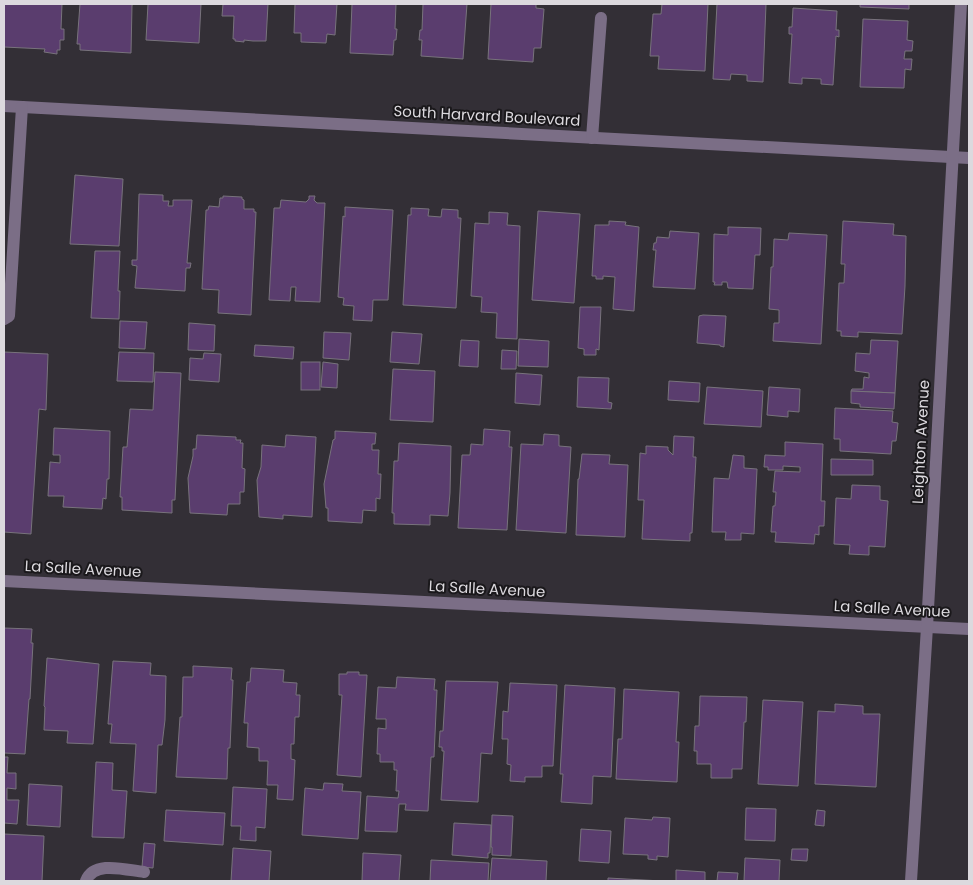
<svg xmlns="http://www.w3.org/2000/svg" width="973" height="885" viewBox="0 0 973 885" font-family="Poppins,sans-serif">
	<rect width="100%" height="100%" fill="#332f36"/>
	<g fill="#5a3d6e" stroke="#78737c">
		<polygon points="4,4 62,4 61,29 64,29 64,40 60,40 60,50 57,50 57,54 44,52 45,49 4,47"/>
		<polygon points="80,4 134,4 132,5 131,53 80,50 80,44 77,44"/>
		<polygon points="148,4 201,4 199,43 146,40"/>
		<polygon points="223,4 268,4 266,41 253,41 244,40 244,42 235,41 235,39 233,39 234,16 222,16"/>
		<polygon points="295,4 337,4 335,35 327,34 326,43 301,42 301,33 294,33"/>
		<polygon points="352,4 396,4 395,29 397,29 396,40 394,40 393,55 350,53"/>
		<polygon points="423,4 467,4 463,59 421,56 422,40 419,40 420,30 422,30"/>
		<polygon points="491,4 536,4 536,8 544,9 541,48 534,48 533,62 488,59"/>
		<polygon points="662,4 708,4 705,71 658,69 659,56 650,56 653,14 661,14"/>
		<polygon points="717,4 766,4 763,82 747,81 747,75 731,74 730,80 713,79"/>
		<polygon points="860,4 909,4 909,9 860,7"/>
		<polygon points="793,8 837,11 836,30 839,30 839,37 836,36 833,85 821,84 821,79 802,78 802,84 789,83 792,34 789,34 789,27 792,27"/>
		<polygon points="863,19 908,21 907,40 913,41 912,51 905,51 904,59 912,59 911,70 905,69 904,88 860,87"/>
		<polygon points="75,175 123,179 119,246 70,244"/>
		<polygon points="139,194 163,195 163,201 169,201 168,206 173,206 173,200 192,200 187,263 191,263 190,268 186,268 185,291 135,288 137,266 132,265 132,260 137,260"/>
		<polygon points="223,196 242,197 242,199 244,200 244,209 254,209 254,212 256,212 251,315 218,313 219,290 202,289 206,210 208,210 209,206 219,207 220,198 223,198"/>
		<polygon points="309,196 315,196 314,200 317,203 325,203 320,302 295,301 296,287 291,287 290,301 269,300 274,208 280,208 281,200 306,202 309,199"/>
		<polygon points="345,207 393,210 388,300 373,300 372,321 353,320 354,306 343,305 344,298 338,297 343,216 345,217"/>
		<polygon points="411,208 429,209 428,216 441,217 442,209 458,210 458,218 461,218 456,308 403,305 408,215 411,215"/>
		<polygon points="538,211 580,214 574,303 532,300"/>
		<polygon points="489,212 508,213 507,225 520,226 517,339 496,338 497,313 481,312 482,297 471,296 475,223 489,224"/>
		<polygon points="609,221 626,222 625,225 639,227 634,311 613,309 615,277 603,276 603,279 596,279 596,276 592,276 595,225 609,225"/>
		<polygon points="843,221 894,224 893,235 906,236 905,286 902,334 858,332 858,337 841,336 841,331 837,331 839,283 844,283 845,264 841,264"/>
		<polygon points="728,227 761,228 760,255 755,255 753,289 728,288 727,282 722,282 722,285 714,285 715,282 713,282 714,234 728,235"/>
		<polygon points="670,231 699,233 695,289 653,287 656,250 653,250 654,243 656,243 657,237 669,238"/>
		<polygon points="789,233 827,235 821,344 773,341 774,323 779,323 779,310 769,309 771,267 773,267 774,239 788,240"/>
		<polygon points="95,251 120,251 118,291 120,291 119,319 91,318"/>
		<polygon points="580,307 601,307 599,350 596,349 596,355 584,355 584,349 578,348"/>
		<polygon points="703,315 726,316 724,347 720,346 720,345 697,343 699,316"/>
		<polygon points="120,321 147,322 145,349 119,348"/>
		<polygon points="189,323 215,325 214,351 188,350"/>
		<polygon points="324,332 351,333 349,360 323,358"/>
		<polygon points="392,332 422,334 419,364 390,362"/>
		<polygon points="519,339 549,341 548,367 518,366"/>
		<polygon points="461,340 479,341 478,367 459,366"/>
		<polygon points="871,340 898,341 895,393 851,391 852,389 863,389 864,377 869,378 869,373 855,371 856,353 870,354"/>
		<polygon points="255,345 294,347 293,359 254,356"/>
		<polygon points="502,350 517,351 516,369 501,369"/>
		<polygon points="4,352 48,354 46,410 39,409 31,534 4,532"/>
		<polygon points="119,352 154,353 153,382 117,381"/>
		<polygon points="204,353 221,354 219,382 189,380 190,358 203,359"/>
		<rect x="301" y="362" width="19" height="28"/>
		<polygon points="323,362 338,364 337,388 321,387"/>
		<polygon points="393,369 435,371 433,422 390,420"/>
		<polygon points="155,372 181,373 175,500 172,500 172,513 122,510 122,497 120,497 123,447 127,447 130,409 153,410"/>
		<polygon points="516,373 542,375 540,405 515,403"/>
		<polygon points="578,377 609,378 608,402 612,403 611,409 577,407"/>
		<polygon points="669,381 700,383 699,402 668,400"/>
		<polygon points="707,387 763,391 761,427 704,424"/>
		<polygon points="769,387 800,389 799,412 788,411 788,417 767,415"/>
		<polygon points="851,391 895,393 894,409 860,407 860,404 851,403"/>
		<polygon points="835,408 893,411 892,422 898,423 896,441 892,441 891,454 840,451 840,439 834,439"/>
		<polygon points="54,428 110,431 109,479 107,479 106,499 103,498 102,509 63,507 64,496 48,496 50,462 60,463 60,455 53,455"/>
		<polygon points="484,429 510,431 509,447 512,447 507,530 458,528 462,455 470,455 471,444 483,445"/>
		<polygon points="335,431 376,433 375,444 372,444 372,450 379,450 378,474 381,474 380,499 376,498 376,511 363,510 362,523 328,521 328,508 326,508 324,484 333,440 335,439"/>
		<polygon points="544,434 559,435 559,446 571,447 566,533 516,530 521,444 543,445"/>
		<polygon points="197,435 236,437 236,440 241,440 240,443 243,443 242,468 245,469 244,492 240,492 240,504 228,504 227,515 190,513 188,478 193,456 193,449 196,449"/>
		<polygon points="286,435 316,437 312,517 283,515 283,519 259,517 257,480 261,467 262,445 285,447"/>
		<polygon points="674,436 694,437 693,457 696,457 692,533 690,533 690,541 642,539 644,500 638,500 640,453 646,454 646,446 668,447 668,450 673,455"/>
		<polygon points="785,442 823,444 821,501 825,501 824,526 819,526 819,535 815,534 814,544 775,542 776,532 771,532 773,506 775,506 776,492 773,492 775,471 800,472 800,467 783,466 783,470 768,470 768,467 764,467 765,455 785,456"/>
		<polygon points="399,443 451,446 450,493 448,516 430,515 430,525 394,524 394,513 392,513 394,461 398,461"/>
		<polygon points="582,454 610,455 609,464 628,465 625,537 576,535 578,479 579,479"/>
		<polygon points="733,455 744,456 744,468 757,469 754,534 741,533 741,540 725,540 726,532 712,532 714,478 729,479"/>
		<polygon points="831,459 873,460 873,475 831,475"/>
		<polygon points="852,485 880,486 880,500 888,501 885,547 869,546 869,555 849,554 850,545 834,544 836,498 851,499"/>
		<polygon points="4,628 32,629 31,643 33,643 30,699 29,699 25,754 4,753"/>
		<polygon points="47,658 99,664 93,744 67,743 68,731 44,730 45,707 44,706"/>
		<polygon points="113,661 151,663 150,675 166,676 165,720 162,745 158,745 156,793 133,791 136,744 110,743 112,724 108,724"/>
		<polygon points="193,666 232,668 231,680 233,680 230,748 228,748 227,779 176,777 180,717 182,717 183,677 193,677"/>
		<polygon points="251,668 284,670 283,682 297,683 296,695 300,695 299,717 295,717 294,744 291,744 291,759 295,760 293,800 277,799 278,785 267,785 268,761 259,761 259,748 247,747 248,723 244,723 247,682 250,682"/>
		<polygon points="347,672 359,672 359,675 367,675 361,777 337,775 342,695 339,695 339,674 347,674"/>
		<polygon points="397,677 435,679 434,690 437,690 434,757 431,757 428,811 405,810 406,804 399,804 397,832 365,831 367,796 398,798 399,791 396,791 397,770 394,770 394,762 380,762 380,754 377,754 378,728 386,729 386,719 376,719 378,687 396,688"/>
		<polygon points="446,681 498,682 492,754 481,753 478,802 441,800 444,751 442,751 442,747 439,747 440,731 443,731"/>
		<polygon points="510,683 557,685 553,766 542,766 542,777 525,777 525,782 510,781 511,765 507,764 508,739 502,739 503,711 508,712"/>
		<polygon points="565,685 615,688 611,777 593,776 592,804 561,802 563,774 560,774"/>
		<polygon points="624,689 679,692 676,742 679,742 677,782 616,779 618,739 622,739"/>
		<polygon points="700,696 747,697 746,722 744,722 742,769 732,769 732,778 711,778 711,764 697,764 697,751 694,751 695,726 699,726"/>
		<polygon points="763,700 803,702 798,786 758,784"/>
		<polygon points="835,704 863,706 863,714 880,714 876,787 815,784 818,711 835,712"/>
		<polygon points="4,757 8,757 7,773 16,773 16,789 7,788 7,800 19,800 17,824 4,823"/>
		<polygon points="96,762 113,763 112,790 127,791 124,838 92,837"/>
		<polygon points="324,783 343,784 342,791 361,792 358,839 302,835 305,788 323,790"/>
		<polygon points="29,784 62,786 60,827 27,825"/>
		<polygon points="233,787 267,789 265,828 256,827 256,841 240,840 241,826 231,826"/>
		<polygon points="746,808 776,809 775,841 745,840"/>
		<polygon points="166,810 225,813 223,845 164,841"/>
		<polygon points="817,810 825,811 824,826 815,825"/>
		<polygon points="492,815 513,816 511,856 492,855 492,847 491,847"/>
		<polygon points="653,817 670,818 668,857 657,856 657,860 648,859 648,855 623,854 625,818 652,820"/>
		<polygon points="454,823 491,825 490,853 488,853 488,858 452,855"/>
		<polygon points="581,829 611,831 609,863 579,861"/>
		<polygon points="4,834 44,836 42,881 4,881"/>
		<polygon points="144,843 155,844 153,868 142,867"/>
		<polygon points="233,848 271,851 269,881 231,881"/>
		<polygon points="792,849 808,849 807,861 791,860"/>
		<polygon points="363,853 401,855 399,881 362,881"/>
		<polygon points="492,858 547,861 546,881 490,881"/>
		<polygon points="745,858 780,860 779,881 744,881"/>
		<polygon points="431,860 489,863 488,881 430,881"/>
		<polygon points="676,870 705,872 705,881 676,881"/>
		<polygon points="718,872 738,873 737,881 717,881"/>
		<polygon points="608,878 662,881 608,881"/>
	</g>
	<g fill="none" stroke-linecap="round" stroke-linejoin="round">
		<g stroke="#7b6e86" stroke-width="12">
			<polyline points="4,106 969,158"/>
			<polyline points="592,138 601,18"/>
			<polyline points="4,319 9,316 22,107"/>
			<polyline points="4,581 969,629"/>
			<path d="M86 881C94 860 126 870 144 872"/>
			<polyline points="911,881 927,627 961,4"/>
		</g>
	</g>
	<g text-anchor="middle" stroke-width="4" stroke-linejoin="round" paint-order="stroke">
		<g font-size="15" fill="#dcd9de" stroke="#1a181b">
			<text transform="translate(487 116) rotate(3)" y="5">South Harvard Boulevard</text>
			<text transform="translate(921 442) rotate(-87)" y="5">Leighton Avenue</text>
			<text transform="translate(83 569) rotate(3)" y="5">La Salle Avenue</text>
			<text transform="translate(487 589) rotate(3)" y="5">La Salle Avenue</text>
			<text transform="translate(892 609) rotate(3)" y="5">La Salle Avenue</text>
		</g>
	</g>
	<rect width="973" height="885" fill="none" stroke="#dcd9de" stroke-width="10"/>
</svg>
